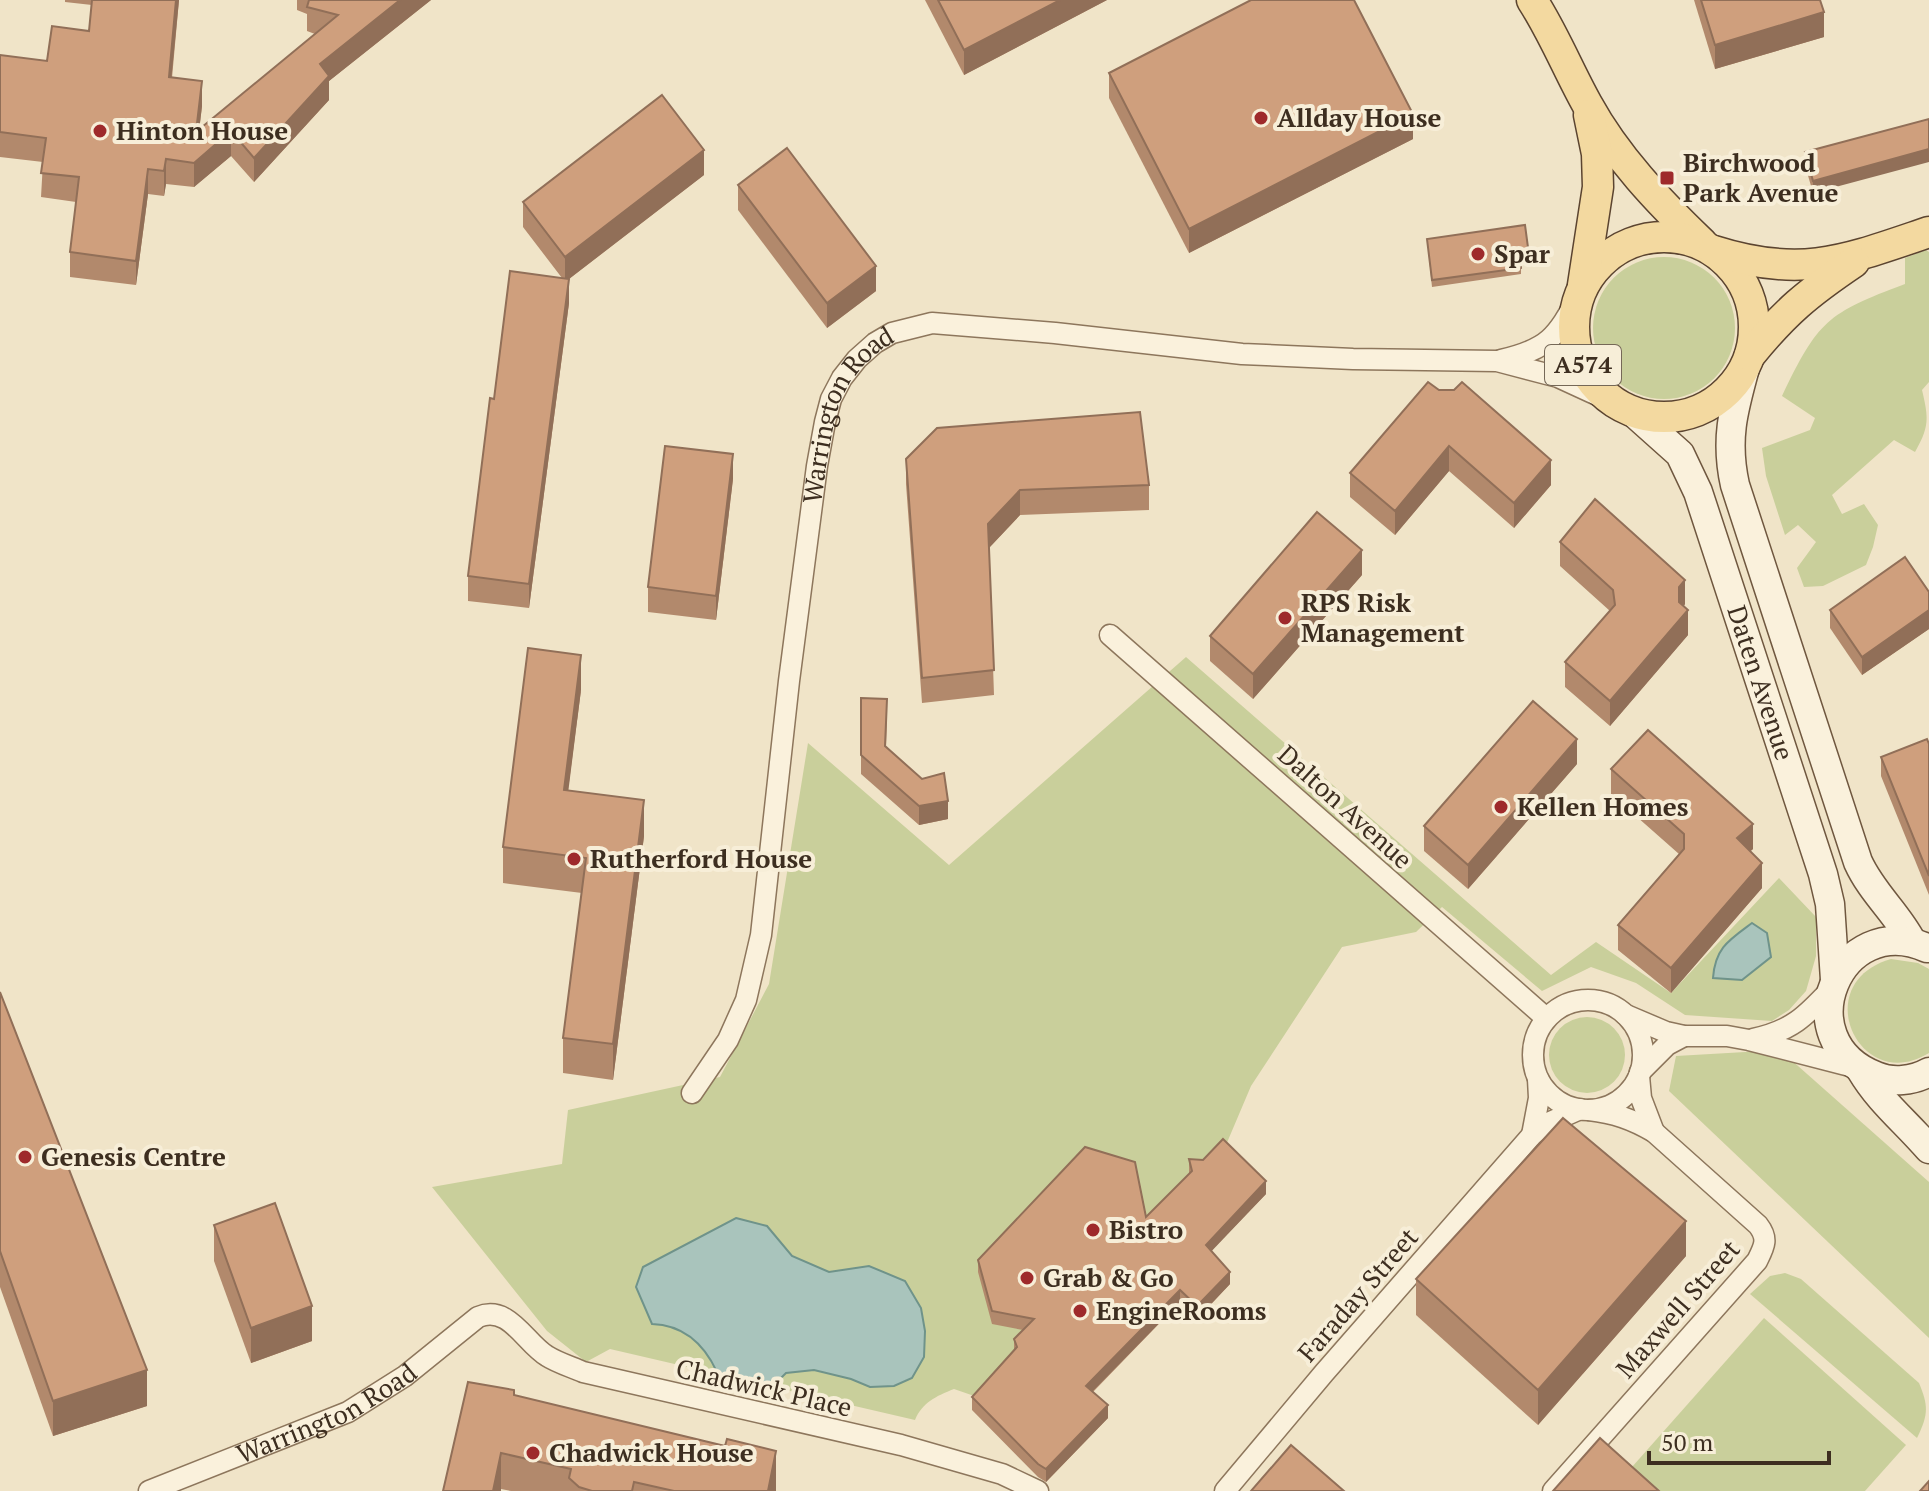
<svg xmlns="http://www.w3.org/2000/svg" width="1929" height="1491" viewBox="0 0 1929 1491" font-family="'PT Serif',serif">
	<rect width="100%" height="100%" fill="#f0e4c8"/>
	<g fill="#c9cf9b">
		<path d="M1926 250 1929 252V382L1922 390C1929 419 1929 427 1915 452L1894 440 1832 495 1842 514 1864 504 1878 525 1873 547 1866 565 1823 586 1804 587 1797 568 1816 542 1798 525 1785 535 1766 476 1762 448 1810 430 1815 418 1782 396C1818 321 1827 313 1905 284V258Z"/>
		<circle cx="1664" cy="328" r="71"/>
		<path d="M1186 657 1551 975 1596 942 1671 993 1779 878 1816 917V956L1806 991 1789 1010 1772 1021 1685 1015 1636 983 1591 967 1542 991 1442 907 1416 932 1342 947 1251 1086 1223 1152 1033 1331 983 1399 954 1389C936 1396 922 1403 915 1420L610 1349 586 1362 547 1331 432 1187 562 1164 568 1110 720 1077 769 984 808 743 949 865Z"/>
		<path d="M1891 959 1918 963 1929 969V1053C1859 1096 1807 983 1891 959Z"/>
		<circle cx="1587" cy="1055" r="38"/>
		<polygon points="1780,1050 1929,1182 1929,1338 1669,1091 1676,1056"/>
		<path d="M1785 1273 1801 1279 1919 1383C1929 1407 1928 1415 1917 1438L1750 1294 1770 1276Z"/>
		<polygon points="1764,1318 1906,1445 1865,1491 1641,1491 1624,1476"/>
	</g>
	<g fill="#a9c4bc" stroke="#6f938a" stroke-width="2">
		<path d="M1752 923 1767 933 1771 957 1742 980 1713 978C1715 948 1729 940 1752 923Z"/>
		<path d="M736 1218 767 1226 792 1256 829 1272 869 1266 905 1281 921 1308 925 1331 924 1357 912 1378 894 1386 870 1387 851 1379 814 1370 786 1373 774 1385 717 1372C704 1344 684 1325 652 1324L636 1287 643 1267Z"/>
	</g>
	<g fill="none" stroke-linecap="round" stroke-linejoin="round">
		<g stroke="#8d765c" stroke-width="23">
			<g id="street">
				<path d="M1501 360C1549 349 1556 337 1579 296"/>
				<polyline points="1110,635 1546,1018"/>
				<circle cx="1588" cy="1055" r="55"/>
				<polyline points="1626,1015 1666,1032 1684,1036 1727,1036 1749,1040 1858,1068"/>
				<path d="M1753 1039C1791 1031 1805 1017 1831 989"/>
				<polyline points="1640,1072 1667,1045 1684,1036"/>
				<polyline points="1639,1076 1641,1098 1654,1132"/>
				<path id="s1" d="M692 1093 728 1040 746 1000 761 935 789 681 817 466 825 422 831 399 842 378 857 359 875 343 892 333 932 323 1055 333 1242 354 1353 359 1497 361 1558 377 1621 406"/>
				<polyline points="1532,1135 1539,1098 1538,1079"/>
				<path id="s2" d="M149 1491 348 1412 405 1376 478 1317C509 1304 525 1343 547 1356 558 1363 572 1367 583 1372L901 1445 1002 1474 1038 1491"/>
				<polyline points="1225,1491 1324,1373 1532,1135 1546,1124 1580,1109"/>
				<path d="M1553 1491 1757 1261C1764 1247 1769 1239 1758 1225L1654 1132C1632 1119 1614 1113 1589 1110"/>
			</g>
		</g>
		<g stroke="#6f573f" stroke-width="31">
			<g id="secondary">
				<path d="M1745 368C1733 411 1725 440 1735 485L1858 862C1872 893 1897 913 1912 942"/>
				<path id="s3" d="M1633 412 1680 454 1698 492 1823 874 1830 904 1835 980"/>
				<path d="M1927 948C1840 909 1784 1040 1876 1076 1892 1083 1913 1081 1929 1072"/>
				<path d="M1861 1070C1880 1102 1905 1121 1929 1149"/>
			</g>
		</g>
		<g stroke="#5b4430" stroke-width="33">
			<g id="primary">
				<path d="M1532 0C1554 34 1568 70 1587 104 1616 157 1659 202 1702 243"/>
				<circle cx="1664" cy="327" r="90"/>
				<path d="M1714 251C1802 279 1846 260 1929 232"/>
				<polyline points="1583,285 1598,187 1597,154 1589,115"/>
				<path d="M1750 355C1785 312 1808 293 1854 262"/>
			</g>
		</g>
		<use href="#street" stroke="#faf1dc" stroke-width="20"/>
		<use href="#secondary" stroke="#faf1dc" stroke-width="28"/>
		<use href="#primary" stroke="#f3d9a0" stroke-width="30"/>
	</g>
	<g fill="#b2896c">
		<polygon points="65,0 179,0 172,78 202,106 199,130 315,34 307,31 307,14 297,10 297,0 431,0 329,81 329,100 254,182 231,156 194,187 166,184 164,196 148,194 136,285 70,277 70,252 76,202 41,197 43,162 0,157 0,55 47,61 89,31 92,5 65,2"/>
		<polygon points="925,0 1107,0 964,75"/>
		<polygon points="1694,0 1820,0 1824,37 1715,69"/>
		<polygon points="1109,73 1413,139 1189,253 1109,98"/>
		<polygon points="1929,119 1813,193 1805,165 1805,152"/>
		<polygon points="704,175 569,279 569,303 529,608 468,601 468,576 494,399 562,278 523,227 523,202"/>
		<polygon points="738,185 876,291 827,328 738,210"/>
		<polygon points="1427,239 1529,255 1529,262 1521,263 1521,274 1432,287"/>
		<polygon points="1428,382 1551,485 1514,528 1449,471 1395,535 1350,497 1350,473"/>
		<polygon points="906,459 1149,485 1149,510 1020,515 989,548 994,695 922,703 906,484"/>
		<polygon points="733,479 716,620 648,612 648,587"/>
		<polygon points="1560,542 1685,604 1684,606 1688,635 1610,726 1565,687 1565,662 1610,611 1560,566"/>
		<polygon points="1362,575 1253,699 1210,661 1210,636"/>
		<polygon points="1929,592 1929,629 1862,675 1830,628 1830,610"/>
		<polygon points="581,690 568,790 644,836 613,1080 563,1073 563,1038 582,893 503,883 503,847"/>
		<polygon points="861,698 887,717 886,747 948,819 919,825 861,774"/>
		<polygon points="1929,744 1929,895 1881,776 1881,757"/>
		<polygon points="1577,764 1468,889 1424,851 1424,826"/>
		<polygon points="1611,769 1753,849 1750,851 1762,888 1671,993 1618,950 1618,925 1679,854 1611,794"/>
		<polygon points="0,992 147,1406 53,1436 0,1287"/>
		<polygon points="1189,1159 1266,1194 1211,1251 1230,1284 1197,1319 1180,1302 1093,1392 1108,1418 1046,1482 1038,1477 972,1410 972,1397 1014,1351 1014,1339 1023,1330 992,1324 978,1272 978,1260 1146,1217 1189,1174"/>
		<polygon points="214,1225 312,1341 251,1363 214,1261"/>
		<polygon points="1686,1256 1538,1425 1416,1315 1416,1279"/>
		<polygon points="514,1395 776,1487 776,1491 511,1491 501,1489 443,1491"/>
	</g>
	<g fill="#916f58">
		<polygon points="176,0 179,0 169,102 169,77"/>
		<polygon points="400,0 431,0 329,81 329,100 254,182 254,158 320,64"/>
		<polygon points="1060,0 1107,0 964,75 964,50"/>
		<polygon points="1824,12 1824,37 1715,69 1715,45"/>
		<polygon points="202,81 202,106 196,157 196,132"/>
		<polygon points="1413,114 1413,139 1189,253 1189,229"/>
		<polygon points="231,131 231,156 194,187 194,163"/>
		<polygon points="1929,149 1929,162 1813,193 1813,181"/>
		<polygon points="704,150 704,175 565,282 565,257"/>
		<polygon points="166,159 166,184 164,196 164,171"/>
		<polygon points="148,169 148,194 136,285 136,261"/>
		<polygon points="876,266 876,291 827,328 827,303"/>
		<polygon points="569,279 569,303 529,608 529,584"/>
		<polygon points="1449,446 1449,471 1395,535 1395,511"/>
		<polygon points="733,454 733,479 716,620 716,596"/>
		<polygon points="1551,460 1551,485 1514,528 1514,503"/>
		<polygon points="1020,490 1020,515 988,549 988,524"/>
		<polygon points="1362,550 1362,575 1253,699 1253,674"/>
		<polygon points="1685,580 1685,604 1679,612 1679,587"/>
		<polygon points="1688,610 1688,635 1610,726 1610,701"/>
		<polygon points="1929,610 1929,629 1862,675 1862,657"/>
		<polygon points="581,655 581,690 564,825 564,790"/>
		<polygon points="1577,739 1577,764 1468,889 1468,865"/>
		<polygon points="644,800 644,836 613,1080 613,1044"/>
		<polygon points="948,801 948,819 919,825 919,806"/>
		<polygon points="1753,824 1753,849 1737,863 1737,838"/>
		<polygon points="1762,863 1762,888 1671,993 1671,968"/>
		<polygon points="1266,1181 1266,1194 1206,1257 1206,1245"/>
		<polygon points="1686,1221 1686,1256 1538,1425 1538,1390"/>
		<polygon points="1230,1272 1230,1284 1197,1319 1197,1306"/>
		<polygon points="1180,1290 1180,1302 1086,1398 1086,1386"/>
		<polygon points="312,1306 312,1341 251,1363 251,1328"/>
		<polygon points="147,1370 147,1406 53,1436 53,1401"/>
		<polygon points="1108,1405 1108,1418 1046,1482 1046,1469"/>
		<polygon points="776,1451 776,1491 768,1491"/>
		<polygon points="501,1453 501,1491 493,1491"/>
	</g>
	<g fill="#cf9f7d" stroke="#916f58" stroke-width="2">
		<polygon points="92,0 176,0 169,77 202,81 196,132 338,15 307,7 309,0 400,0 320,64 329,76 254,158 231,131 194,163 166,159 164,171 148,169 136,261 70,252 79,177 41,173 46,138 0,132 0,55 47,61 52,26 89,31"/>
		<polygon points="938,0 1060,0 964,50"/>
		<polygon points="1251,0 1354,0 1413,114 1189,229 1109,73"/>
		<polygon points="1701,0 1820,0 1824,12 1715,45"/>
		<polygon points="662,95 704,150 565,257 523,202"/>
		<polygon points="1929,119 1929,149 1813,181 1805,152"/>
		<polygon points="787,148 876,266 827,303 738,185"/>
		<polygon points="1525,225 1529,255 1520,257 1521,268 1432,280 1427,239"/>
		<polygon points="510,271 569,279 529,584 468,576 490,398 494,399"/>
		<polygon points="1428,382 1439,390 1454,390 1462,382 1551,460 1514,503 1449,446 1395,511 1350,473"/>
		<polygon points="1140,412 1149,485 1020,490 988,524 994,670 922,678 906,459 937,428"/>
		<polygon points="665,446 733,454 716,596 648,587"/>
		<polygon points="1595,499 1685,580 1679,587 1679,602 1688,610 1610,701 1565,662 1615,605 1613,590 1560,542"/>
		<polygon points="1317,512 1362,550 1253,674 1210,636"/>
		<polygon points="1905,557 1929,592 1929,610 1862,657 1830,610"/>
		<polygon points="528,648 581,655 564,790 644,800 613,1044 563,1038 586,858 503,847"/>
		<polygon points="861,698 887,699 885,746 922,779 944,773 948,801 919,806 861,755"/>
		<polygon points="1533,701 1577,739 1468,865 1424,826"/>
		<polygon points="1648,730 1753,824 1737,838 1762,863 1671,968 1618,925 1684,849 1684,834 1611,769"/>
		<polygon points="1927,739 1929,744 1929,876 1881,757"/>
		<polygon points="0,992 147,1370 53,1401 0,1251"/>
		<polygon points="1563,1118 1686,1221 1538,1390 1416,1279"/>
		<polygon points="1223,1139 1266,1181 1206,1245 1230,1272 1197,1306 1180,1290 1086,1386 1108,1405 1046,1469 1038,1464 972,1397 1017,1347 1014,1339 1034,1319 992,1311 978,1260 1085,1147 1135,1162 1146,1217 1192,1171 1189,1159 1203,1160"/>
		<polygon points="275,1203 312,1306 251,1328 214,1225"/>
		<polygon points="468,1382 514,1390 514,1395 725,1446 727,1439 776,1451 768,1491 674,1491 634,1482 632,1491 592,1491 579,1487 569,1478 571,1469 501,1453 493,1491 443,1491"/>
		<polygon points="1600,1438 1659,1491 1553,1491"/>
		<polygon points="1291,1445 1344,1491 1251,1491"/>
		<polygon points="1929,1481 1929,1491 1920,1491"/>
	</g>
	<g fill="#9e2a2b" stroke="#f7eed8" stroke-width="3">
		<circle cx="1261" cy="118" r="8"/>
		<circle cx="100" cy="131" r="8"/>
		<rect x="1659" y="170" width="16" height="16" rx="4"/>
		<circle cx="1478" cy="254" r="8"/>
		<circle cx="1285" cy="618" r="8"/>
		<circle cx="1501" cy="807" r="8"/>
		<circle cx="574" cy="859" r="8"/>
		<circle cx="25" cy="1157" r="8"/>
		<circle cx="1093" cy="1230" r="8"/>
		<circle cx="1027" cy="1278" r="8"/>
		<circle cx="1080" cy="1311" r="8"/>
		<circle cx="533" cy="1453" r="8"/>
	</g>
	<g text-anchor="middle" stroke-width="8" stroke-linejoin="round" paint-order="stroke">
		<rect fill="#f7eed8" stroke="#756857" stroke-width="2" x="1545" y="345" width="76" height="40" rx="6"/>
		<g font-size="24" font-weight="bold" fill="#3d2e20">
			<text x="1583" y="373">A574</text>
		</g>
		<g font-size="26" font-weight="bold" fill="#3d2e20" stroke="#f7eed8" text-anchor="start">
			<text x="1277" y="127">Allday House</text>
			<text x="116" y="140">Hinton House</text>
			<text x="1683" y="172">Birchwood<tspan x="1683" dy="30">Park Avenue</tspan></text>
			<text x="1494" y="263">Spar</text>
			<text x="1301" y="612">RPS Risk<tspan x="1301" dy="30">Management</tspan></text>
			<text x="1517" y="816">Kellen Homes</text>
			<text x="590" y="868">Rutherford House</text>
			<text x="41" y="1166">Genesis Centre</text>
			<text x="1109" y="1239">Bistro</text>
			<text x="1043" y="1287">Grab &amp; Go</text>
			<text x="1096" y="1320">EngineRooms</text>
			<text x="549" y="1462">Chadwick House</text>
		</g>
		<g font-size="26" fill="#3d2e20" stroke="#f7eed8">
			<text dy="9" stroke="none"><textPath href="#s1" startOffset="708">Warrington Road</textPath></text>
			<text dy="9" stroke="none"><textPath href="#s3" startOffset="306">Daten Avenue</textPath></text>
			<text transform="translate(1345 807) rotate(42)" y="9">Dalton Avenue</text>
			<text transform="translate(1358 1295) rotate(-49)" y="9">Faraday Street</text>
			<text transform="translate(1678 1309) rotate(-49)" y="9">Maxwell Street</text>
			<text transform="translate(764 1388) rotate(13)" y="9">Chadwick Place</text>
			<text dy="9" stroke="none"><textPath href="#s2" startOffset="194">Warrington Road</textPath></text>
		</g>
	</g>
	<path d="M1649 1451v12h180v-12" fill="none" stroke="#3d2e20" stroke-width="4"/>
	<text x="1661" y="1451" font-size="24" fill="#3d2e20" stroke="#f7eed8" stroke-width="6" paint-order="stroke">50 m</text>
</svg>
